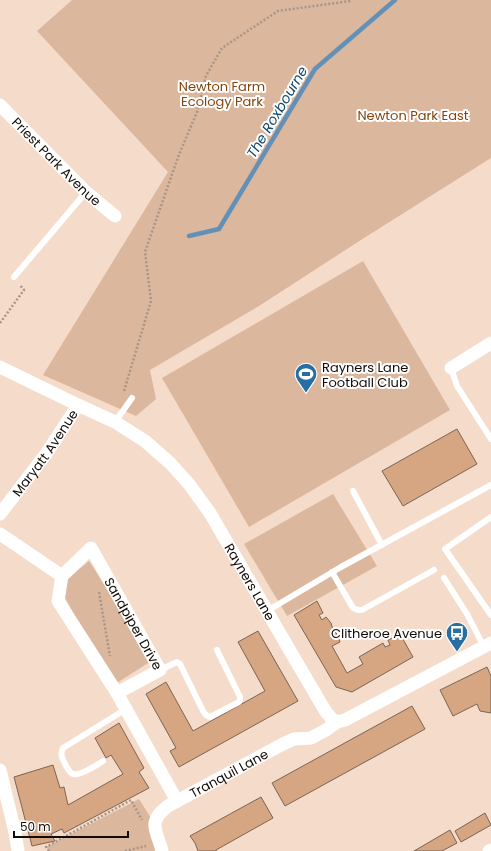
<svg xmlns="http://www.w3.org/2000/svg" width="491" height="851" viewBox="0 0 491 851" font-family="Poppins,sans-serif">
	<rect width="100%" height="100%" fill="#f5dcca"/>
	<g fill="#dbb79d">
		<polygon points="72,0 491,0 491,158 364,238 259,306 150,370 156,399 136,416 43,375 168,172 37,31"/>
		<polygon points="363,261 450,410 249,527 162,378"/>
		<polygon points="333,494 377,566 287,616 244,544"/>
		<polygon points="89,561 153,660 112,686 59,586"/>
		<polygon points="139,799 154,823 162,851 49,851 46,847"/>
	</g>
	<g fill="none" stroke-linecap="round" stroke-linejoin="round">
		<polyline stroke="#6390b6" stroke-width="4.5" points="189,236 219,229 315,69 395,0"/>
	</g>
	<g fill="#d6a582" stroke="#7b6555">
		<polygon points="457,429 477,464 403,506 382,471"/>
		<polygon points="317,601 323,613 319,615 322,620 326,617 331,623 333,630 337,634 340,642 332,646 347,673 363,664 359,657 383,643 385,647 390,645 388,640 400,634 413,657 352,692 336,687 294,615"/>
		<polygon points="258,631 298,701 179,767 170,751 176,748 146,694 166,682 193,731 265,691 238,642"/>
		<polygon points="487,667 491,676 491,713 480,711 477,704 453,716 440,690"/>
		<polygon points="412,706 425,729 285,806 272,783"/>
		<polygon points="119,723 144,768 139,772 149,788 64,833 62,829 51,834 55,841 32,846 14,777 53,765 60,788 64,787 68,805 123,774 111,755 106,758 95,738"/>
		<polygon points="261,797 273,818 216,850 216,851 198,851 195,843 190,836"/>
		<polygon points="485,813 491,825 461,842 455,831"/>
		<polygon points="450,830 457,843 442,851 414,851"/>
	</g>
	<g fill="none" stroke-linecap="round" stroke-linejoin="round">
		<g stroke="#a89588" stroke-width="2.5" stroke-dasharray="2 2" stroke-linecap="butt">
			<polyline points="0,323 24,290 20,285"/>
			<polyline points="124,391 151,301 145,252 178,157 197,112 206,76 222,48 278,11 350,1 351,0"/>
			<polyline points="99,592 110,656"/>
			<polyline points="49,851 46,847 131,800 142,820"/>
			<polyline points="125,851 146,846"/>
		</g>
		<g stroke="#fff" stroke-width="6">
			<polyline points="14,277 86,192"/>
			<polyline points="451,368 457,386 491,439"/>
			<polyline points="115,422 132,398"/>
			<polyline points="353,491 382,545"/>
			<polyline points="491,517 445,549 491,615"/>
			<polyline points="332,572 353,608 358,610 362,610 434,570"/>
			<polyline points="444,578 467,614 484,647"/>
			<polyline points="267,611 341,567 491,485"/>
			<polyline points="160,670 177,662 180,664 203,711 206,715 210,717 239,702 240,700 240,697 217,650"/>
			<path d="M103 761C97 765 80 776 73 774 69 772 67 767 65 764 62 758 60 754 63 748L126 709"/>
		</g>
		<g stroke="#fff" stroke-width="13">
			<path id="s1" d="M0 105 86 192 115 216"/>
			<path id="s2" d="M0 367 78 405 115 422 145 441 170 463 189 484 210 513 296 661 326 712 332 719 337 722"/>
			<polyline points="451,368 491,343"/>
			<path id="s3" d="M0 514 46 454 78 405"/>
			<polyline points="0,534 62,576"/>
			<polyline points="62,576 58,601 117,693 177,801"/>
			<path id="s4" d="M62 576 91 548 160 670 117 693"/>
			<polyline points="0,770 15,832 18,851"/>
			<path id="s5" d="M162 851C157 830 146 823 168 806L283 744 294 739 311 738 326 730 337 722 345 720 491 643"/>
			<polyline points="489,851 491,850"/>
		</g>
	</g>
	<defs>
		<g id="stadium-pin" transform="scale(1.15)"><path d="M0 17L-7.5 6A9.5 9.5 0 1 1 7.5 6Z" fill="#286ea3" stroke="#fff"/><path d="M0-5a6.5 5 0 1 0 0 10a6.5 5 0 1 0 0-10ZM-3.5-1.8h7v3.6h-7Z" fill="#fff"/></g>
		<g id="bus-pin" transform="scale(1.15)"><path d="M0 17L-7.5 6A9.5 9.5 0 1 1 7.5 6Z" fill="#286ea3" stroke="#fff"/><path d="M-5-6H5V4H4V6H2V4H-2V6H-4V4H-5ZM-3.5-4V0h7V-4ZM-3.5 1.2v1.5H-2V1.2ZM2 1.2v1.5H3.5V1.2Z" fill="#fff"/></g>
	</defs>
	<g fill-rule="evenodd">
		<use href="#stadium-pin" x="306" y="374"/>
		<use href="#bus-pin" x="457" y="633"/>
	</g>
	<g text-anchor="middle" stroke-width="4" stroke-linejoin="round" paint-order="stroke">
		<g font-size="13" fill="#82450c" stroke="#fff">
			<text x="222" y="91">Newton Farm<tspan x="222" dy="15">Ecology Park</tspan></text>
			<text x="413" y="120">Newton Park East</text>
		</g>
		<g font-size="13" fill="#130b06" stroke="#fff">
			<text dy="5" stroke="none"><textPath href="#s1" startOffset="80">Priest Park Avenue</textPath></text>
			<text dy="5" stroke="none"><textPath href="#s3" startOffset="76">Maryatt Avenue</textPath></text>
			<text dy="5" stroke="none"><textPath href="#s2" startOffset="340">Rayners Lane</textPath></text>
			<text dy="5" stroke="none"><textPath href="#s4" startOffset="127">Sandpiper Drive</textPath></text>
			<text dy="5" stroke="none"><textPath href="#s5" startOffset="120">Tranquil Lane</textPath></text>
		</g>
		<g font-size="13" fill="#130b06" stroke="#fff" text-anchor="start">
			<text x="322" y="372">Rayners Lane<tspan x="322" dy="15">Football Club</tspan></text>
			<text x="442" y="638" text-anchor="end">Clitheroe Avenue</text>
		</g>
		<g font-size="14" font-style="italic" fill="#11466c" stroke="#fff">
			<text transform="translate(277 112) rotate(-59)" y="5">The Roxbourne</text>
		</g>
	</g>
	<path d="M14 831v6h114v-6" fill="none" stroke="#130b06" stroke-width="2"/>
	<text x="20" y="831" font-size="12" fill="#130b06" stroke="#ffffff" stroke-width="3" paint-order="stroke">50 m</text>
</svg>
